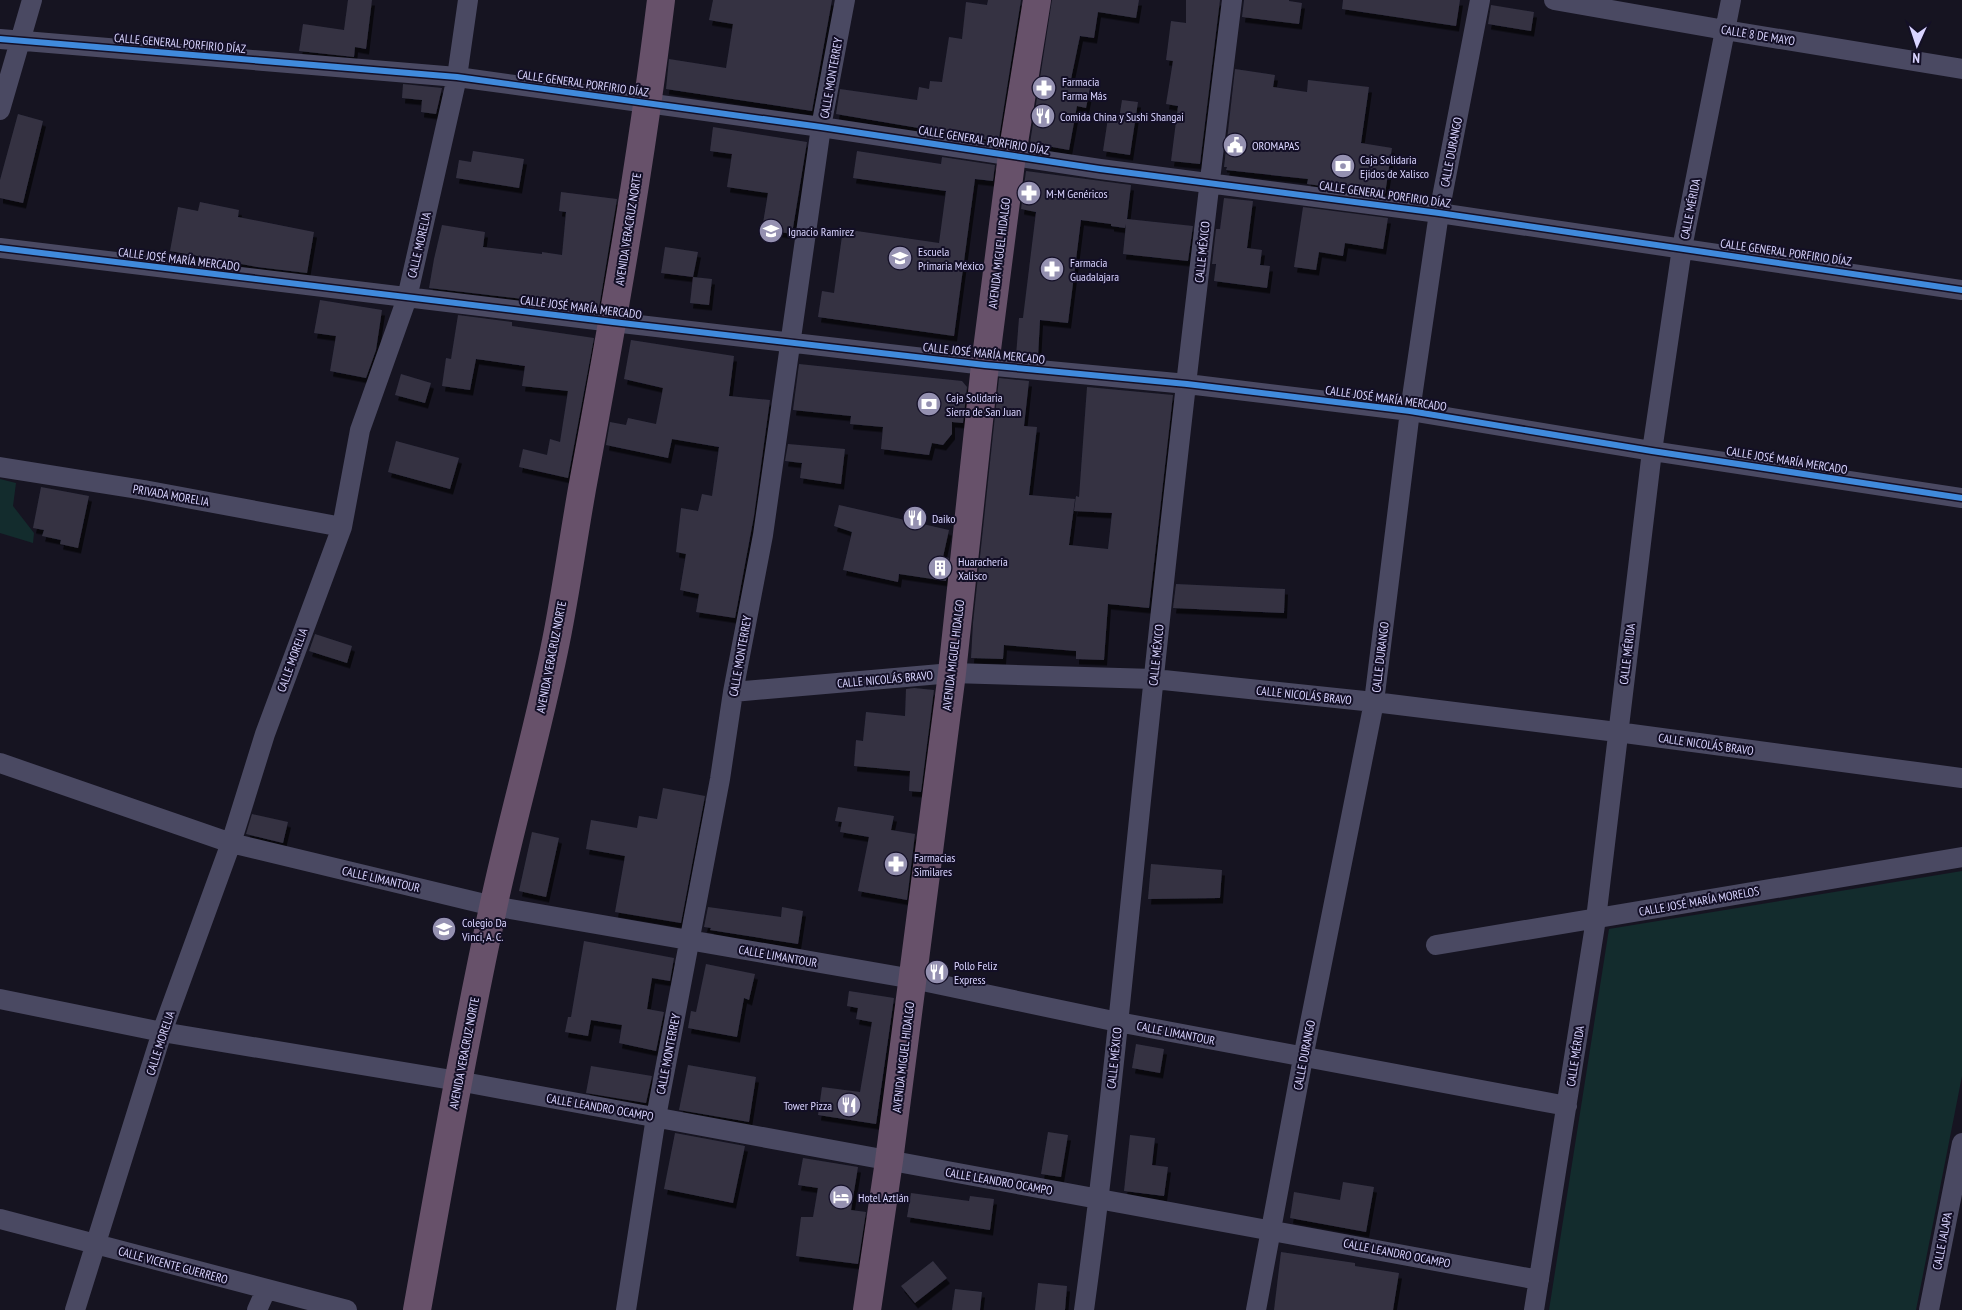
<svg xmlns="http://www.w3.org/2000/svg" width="1962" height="1310" font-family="'PT Sans Narrow',sans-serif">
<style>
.green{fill:#132c2d}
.building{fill:#343243;filter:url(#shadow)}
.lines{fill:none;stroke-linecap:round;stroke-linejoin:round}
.minor{stroke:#4a4962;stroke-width:20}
.highway{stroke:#67516a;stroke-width:28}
.cycleway-casing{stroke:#130f26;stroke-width:9}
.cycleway{stroke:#408adc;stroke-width:6}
.labels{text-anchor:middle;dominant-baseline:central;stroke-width:4;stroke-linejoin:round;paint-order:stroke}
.street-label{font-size:12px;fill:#d9d4ff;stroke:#130f26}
.poi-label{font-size:12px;fill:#d9d4ff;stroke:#130f26;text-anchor:start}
</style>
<defs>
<filter id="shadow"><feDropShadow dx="3" dy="5.5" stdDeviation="0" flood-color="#0009"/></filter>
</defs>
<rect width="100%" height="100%" fill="#161421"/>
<!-- green -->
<path class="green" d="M 0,479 L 16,483 L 13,506 L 34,533 L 33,543 L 0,533 Z
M 1962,871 L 1962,1076 L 1916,1310 L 1549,1310 L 1609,929 Z"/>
<!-- building -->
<path class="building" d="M 348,0 L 372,0 L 366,49 L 355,47 L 354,57 L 299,51 L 303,24 L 344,30 Z
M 713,0 L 832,0 L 812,111 L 666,89 L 669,59 L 726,68 L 733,24 L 709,20 Z
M 988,0 L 1021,0 L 999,138 L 995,141 L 836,114 L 840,89 L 917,100 L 919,87 L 929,89 L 930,81 L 942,82 L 949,37 L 962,39 L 966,2 L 987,5 Z
M 1052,0 L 1139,0 L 1136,18 L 1098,12 L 1094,38 L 1080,36 L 1070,84 L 1090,88 L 1086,108 L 1077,106 L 1069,150 L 1030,143 Z
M 1186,0 L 1220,0 L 1200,164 L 1171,161 L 1178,106 L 1166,104 L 1173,61 L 1166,60 L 1171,21 L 1186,23 Z
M 1244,0 L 1289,0 L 1289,1 L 1302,3 L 1299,24 L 1242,17 Z
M 1343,0 L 1460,0 L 1456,26 L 1342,9 Z
M 1491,5 L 1534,12 L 1531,31 L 1488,24 Z
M 1235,69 L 1275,75 L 1273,87 L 1307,92 L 1308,80 L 1369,87 L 1361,143 L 1392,148 L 1385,194 L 1307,184 L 1308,179 L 1226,170 L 1227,167 L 1224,167 Z
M 403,84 L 442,88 L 436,114 L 421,112 L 422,100 L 402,98 Z
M 1122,100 L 1138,102 L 1130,155 L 1103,151 L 1108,118 L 1119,119 Z
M 18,114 L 43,121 L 23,203 L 0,198 L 0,180 Z
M 713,127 L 807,142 L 792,234 L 762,229 L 768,193 L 727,187 L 732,154 L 710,151 Z
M 473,151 L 524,159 L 519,188 L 456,178 L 459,160 L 471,162 Z
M 857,151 L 941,164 L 942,157 L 995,165 L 993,181 L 975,179 L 954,336 L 818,317 L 822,291 L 834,293 L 843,229 L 939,243 L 946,191 L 853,178 Z
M 1026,171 L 1131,185 L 1127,219 L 1193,226 L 1188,261 L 1123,254 L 1126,224 L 1125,228 L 1111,226 L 1111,224 L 1081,220 L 1068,323 L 1040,320 L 1038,357 L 1031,357 L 1016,356 L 1019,318 L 1023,318 L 1036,212 L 1021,209 Z
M 561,192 L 617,199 L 599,308 L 429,288 L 434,259 L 442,225 L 485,232 L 483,247 L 542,254 L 542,252 L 562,255 L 566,212 L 559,211 Z
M 1224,198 L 1253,201 L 1247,248 L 1262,250 L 1260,265 L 1270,266 L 1267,288 L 1214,281 L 1216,264 L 1212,264 L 1216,229 L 1220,229 Z
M 200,202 L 239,210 L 238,217 L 314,232 L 307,273 L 257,267 L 170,251 L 178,207 L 198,211 Z
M 1303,207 L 1388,218 L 1383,249 L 1345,243 L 1343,256 L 1319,252 L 1316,270 L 1294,267 Z
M 665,247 L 698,252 L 693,277 L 661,273 Z
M 693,277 L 712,279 L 709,305 L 690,303 Z
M 320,300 L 382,310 L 376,350 L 366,378 L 330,371 L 336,336 L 314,333 Z
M 458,315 L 512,322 L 512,326 L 594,338 L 568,478 L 519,467 L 523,449 L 547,455 L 550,439 L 560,442 L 568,391 L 522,386 L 525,366 L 476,359 L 470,390 L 442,386 L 446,358 L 451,359 Z
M 631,340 L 734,356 L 729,396 L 770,400 L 754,516 L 735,618 L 696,612 L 699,594 L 680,590 L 686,554 L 676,552 L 681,508 L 698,511 L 702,494 L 712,496 L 719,447 L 672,439 L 668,458 L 606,445 L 610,422 L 626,425 L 628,418 L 656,424 L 663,388 L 624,379 Z
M 799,364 L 962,381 L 967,387 L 963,423 L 952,422 L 952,434 L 943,445 L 932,443 L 929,455 L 881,449 L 883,427 L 850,424 L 851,416 L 793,410 Z
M 401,374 L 431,383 L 425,403 L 395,395 Z
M 999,378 L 1029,381 L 1024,426 L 1037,427 L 1029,495 L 1075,499 L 1069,545 L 1108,549 L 1112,513 L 1074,511 L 1076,496 L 1079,497 L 1087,387 L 1173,395 L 1149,608 L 1108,604 L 1104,660 L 1076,659 L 1076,651 L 1004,645 L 1003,659 L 971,658 L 973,623 Z
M 396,441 L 459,458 L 450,489 L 388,472 Z
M 788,444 L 845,449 L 841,484 L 800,478 L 802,463 L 785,461 Z
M 41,487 L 89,496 L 78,548 L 60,544 L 61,540 L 42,536 L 44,530 L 33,528 Z
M 839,505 L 949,530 L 943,557 L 949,558 L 946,581 L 899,574 L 898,582 L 843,570 L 852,532 L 834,526 Z
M 1176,584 L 1285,589 L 1284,613 L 1173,608 Z
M 315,634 L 352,646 L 347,663 L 309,651 Z
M 914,688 L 934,690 L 921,792 L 909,791 L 910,771 L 854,766 L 856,740 L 863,741 L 866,712 L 905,716 L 906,689 Z
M 663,788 L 705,796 L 681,923 L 615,912 L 625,856 L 586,849 L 591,820 L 637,828 L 639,816 L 657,819 Z
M 838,807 L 894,816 L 891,830 L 915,834 L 907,900 L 858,891 L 869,837 L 840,832 L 842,822 L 835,821 Z
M 252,814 L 288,822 L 283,843 L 246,834 Z
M 532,832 L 559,838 L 546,897 L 519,891 Z
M 1151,864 L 1222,870 L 1220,898 L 1148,899 Z
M 708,907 L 781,917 L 782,907 L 803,911 L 798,944 L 710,930 L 711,928 L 704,927 Z
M 584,941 L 674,958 L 670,981 L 652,978 L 647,1009 L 664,1012 L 656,1051 L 619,1043 L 622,1025 L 591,1020 L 588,1036 L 565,1032 L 568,1017 L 571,1017 Z
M 706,964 L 755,974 L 749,1000 L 744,998 L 737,1037 L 688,1028 L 691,1011 L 696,1012 Z
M 849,991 L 894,998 L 876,1124 L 818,1115 L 822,1087 L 860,1092 L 872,1022 L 856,1019 L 858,1008 L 847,1006 Z
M 1136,1044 L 1164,1049 L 1160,1073 L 1132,1068 Z
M 688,1065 L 756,1077 L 749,1122 L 679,1110 Z
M 591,1066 L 652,1076 L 646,1103 L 586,1093 Z
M 1048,1132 L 1068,1135 L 1061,1177 L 1041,1174 Z
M 675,1133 L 745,1146 L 733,1203 L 664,1189 Z
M 1130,1135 L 1155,1138 L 1152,1165 L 1168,1167 L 1164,1196 L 1124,1191 Z
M 803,1158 L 858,1167 L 851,1210 L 866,1212 L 858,1264 L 796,1256 L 801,1217 L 813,1217 L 818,1188 L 798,1185 Z
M 1343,1182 L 1374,1187 L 1366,1232 L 1290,1218 L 1294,1192 L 1340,1200 Z
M 911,1193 L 969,1201 L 970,1196 L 994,1199 L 990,1230 L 907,1217 Z
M 1281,1252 L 1355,1263 L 1355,1266 L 1399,1273 L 1393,1310 L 1274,1310 Z
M 933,1261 L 947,1278 L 915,1303 L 901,1286 Z
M 1038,1283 L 1067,1286 L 1065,1310 L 1035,1310 Z
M 955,1289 L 982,1292 L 980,1310 L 952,1310 Z"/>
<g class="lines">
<!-- minor -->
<path class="minor" d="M 1554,0 L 1725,30 L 1962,69
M 0,39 L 457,77 L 821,127 L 1100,169 L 1439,213 L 1962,290
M 0,110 L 32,0
M 0,248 L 613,322 L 985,365 L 1187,384 L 1410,411 L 1652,451 L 1962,498
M 0,467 L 144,490 L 342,527
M 733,692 L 952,673 L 1154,679 L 1374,702 L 1617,732 L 1962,778
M 0,763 L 231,843 L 493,906 L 913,979 L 1118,1022 L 1567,1106
M 1436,945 L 1962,857
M 0,999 L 162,1032 L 458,1081 L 1539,1280
M 0,1219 L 347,1310
M 75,1310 L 162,1032 L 231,843 L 265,734 L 342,527 L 360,430 L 407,298 L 457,77 L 468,0
M 257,1310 L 266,1290
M 626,1310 L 656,1117 L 720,779 L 733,692 L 763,535 L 821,127 L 845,0
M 1084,1310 C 1111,1115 1128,919 1149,724 C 1174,482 1202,241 1232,0
M 1256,1310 L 1303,1058 L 1374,702 L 1410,411 L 1439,213 L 1480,0
M 1534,1310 L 1596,919 L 1652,451 L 1682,248 L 1731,0
M 1929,1310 L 1962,1143"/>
<!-- highway -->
<path class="highway" d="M 417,1310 C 441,1176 464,1042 493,908 C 512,819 538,731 556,641 C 566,591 573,540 582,489 C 612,327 641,164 661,0
M 867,1310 L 889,1161 L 952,673 L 985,365 L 1012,155 L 1037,0"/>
<!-- cycleway casing -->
<g class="cycleway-casing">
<path id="cycleway" d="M 0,39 L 457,77 L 821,127 L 1100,169 L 1439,213 L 1962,290
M 0,248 L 613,322 L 985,365 L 1187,384 L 1410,411 L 1652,451 L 1962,498"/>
</g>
<!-- cycleway -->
<use href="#cycleway" class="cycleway"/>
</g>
<!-- icons -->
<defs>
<g id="pharmacy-disc" transform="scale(1.25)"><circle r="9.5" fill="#9591b1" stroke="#130f26"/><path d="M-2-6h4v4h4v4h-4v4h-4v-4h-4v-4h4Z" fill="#fff"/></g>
<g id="restaurant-disc" transform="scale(1.25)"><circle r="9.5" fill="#9591b1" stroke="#130f26"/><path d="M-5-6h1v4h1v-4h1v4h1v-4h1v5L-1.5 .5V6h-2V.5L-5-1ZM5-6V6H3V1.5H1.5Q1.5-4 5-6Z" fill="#fff"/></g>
<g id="civic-disc" transform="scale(1.25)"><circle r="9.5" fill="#9591b1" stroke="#130f26"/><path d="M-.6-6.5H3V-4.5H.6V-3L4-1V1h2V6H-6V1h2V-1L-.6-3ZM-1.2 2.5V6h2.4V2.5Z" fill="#fff"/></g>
<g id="bank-disc" transform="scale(1.25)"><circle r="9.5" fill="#9591b1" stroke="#130f26"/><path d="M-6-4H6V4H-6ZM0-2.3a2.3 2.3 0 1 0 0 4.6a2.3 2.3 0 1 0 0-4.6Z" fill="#fff"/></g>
<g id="school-disc" transform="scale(1.25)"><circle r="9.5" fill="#9591b1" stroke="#130f26"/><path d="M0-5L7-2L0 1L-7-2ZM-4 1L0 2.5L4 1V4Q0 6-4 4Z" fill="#fff"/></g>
<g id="building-disc" transform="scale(1.25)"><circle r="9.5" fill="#9591b1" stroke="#130f26"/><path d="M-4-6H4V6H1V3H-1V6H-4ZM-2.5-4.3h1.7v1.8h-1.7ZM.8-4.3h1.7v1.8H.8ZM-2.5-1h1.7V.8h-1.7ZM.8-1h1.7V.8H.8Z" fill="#fff"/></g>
<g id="hotel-disc" transform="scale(1.25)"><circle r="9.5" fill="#9591b1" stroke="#130f26"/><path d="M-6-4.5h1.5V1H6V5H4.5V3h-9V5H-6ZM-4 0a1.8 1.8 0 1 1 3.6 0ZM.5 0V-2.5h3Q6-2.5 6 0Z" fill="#fff"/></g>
</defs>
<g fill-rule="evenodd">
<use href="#pharmacy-disc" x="1044" y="88"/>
<use href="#restaurant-disc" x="1043" y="116"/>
<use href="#civic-disc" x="1235" y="145"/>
<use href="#bank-disc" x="1343" y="166"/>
<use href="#pharmacy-disc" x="1029" y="193"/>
<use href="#school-disc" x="771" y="231"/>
<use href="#school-disc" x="900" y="258"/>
<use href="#pharmacy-disc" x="1052" y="269"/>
<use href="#bank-disc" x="929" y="404"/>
<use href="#restaurant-disc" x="915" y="518"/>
<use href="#building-disc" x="940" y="568"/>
<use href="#pharmacy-disc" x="896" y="864"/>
<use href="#school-disc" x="444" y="929"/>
<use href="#restaurant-disc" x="937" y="972"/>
<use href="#restaurant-disc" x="849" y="1105"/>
<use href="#hotel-disc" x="841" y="1197"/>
</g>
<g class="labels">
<!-- street labels -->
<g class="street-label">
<text transform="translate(1758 35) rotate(9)">CALLE 8 DE MAYO</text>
<text transform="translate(180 43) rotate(5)">CALLE GENERAL PORFIRIO DÍAZ</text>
<text transform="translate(831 78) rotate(-80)">CALLE MONTERREY</text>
<text transform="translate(583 83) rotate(8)">CALLE GENERAL PORFIRIO DÍAZ</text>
<text transform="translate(984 140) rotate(9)">CALLE GENERAL PORFIRIO DÍAZ</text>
<text transform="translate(1451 152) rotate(-79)">CALLE DURANGO</text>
<text transform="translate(1385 194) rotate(8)">CALLE GENERAL PORFIRIO DÍAZ</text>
<text transform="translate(1690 209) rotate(-79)">CALLE MÉRIDA</text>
<text transform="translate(628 229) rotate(-81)">AVENIDA VERACRUZ NORTE</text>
<text transform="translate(419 245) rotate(-77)">CALLE MORELIA</text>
<text transform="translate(1202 252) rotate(-84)">CALLE MÉXICO</text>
<text transform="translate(1786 252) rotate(8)">CALLE GENERAL PORFIRIO DÍAZ</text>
<text transform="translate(999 253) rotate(-83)">AVENIDA MIGUEL HIDALGO</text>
<text transform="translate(179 259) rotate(7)">CALLE JOSÉ MARÍA MERCADO</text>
<text transform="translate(581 307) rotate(7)">CALLE JOSÉ MARÍA MERCADO</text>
<text transform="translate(984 353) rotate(6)">CALLE JOSÉ MARÍA MERCADO</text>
<text transform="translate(1386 398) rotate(8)">CALLE JOSÉ MARÍA MERCADO</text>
<text transform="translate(1787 460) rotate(9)">CALLE JOSÉ MARÍA MERCADO</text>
<text transform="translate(171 495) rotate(10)">PRIVADA MORELIA</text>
<text transform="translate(1627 654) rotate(-83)">CALLE MÉRIDA</text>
<text transform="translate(953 655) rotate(-83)">AVENIDA MIGUEL HIDALGO</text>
<text transform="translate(1156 655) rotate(-84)">CALLE MÉXICO</text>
<text transform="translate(740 656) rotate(-80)">CALLE MONTERREY</text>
<text transform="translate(551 657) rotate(-79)">AVENIDA VERACRUZ NORTE</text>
<text transform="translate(1380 657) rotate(-83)">CALLE DURANGO</text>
<text transform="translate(292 660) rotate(-70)">CALLE MORELIA</text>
<text transform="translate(885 679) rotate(-5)">CALLE NICOLÁS BRAVO</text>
<text transform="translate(1304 695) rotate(6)">CALLE NICOLÁS BRAVO</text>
<text transform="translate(1706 744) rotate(8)">CALLE NICOLÁS BRAVO</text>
<text transform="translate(381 879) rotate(13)">CALLE LIMANTOUR</text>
<text transform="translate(1699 901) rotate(-10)">CALLE JOSÉ MARÍA MORELOS</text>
<text transform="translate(778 956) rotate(10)">CALLE LIMANTOUR</text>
<text transform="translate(1176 1033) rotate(11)">CALLE LIMANTOUR</text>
<text transform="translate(160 1043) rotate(-72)">CALLE MORELIA</text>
<text transform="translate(464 1053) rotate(-79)">AVENIDA VERACRUZ NORTE</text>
<text transform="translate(668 1054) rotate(-79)">CALLE MONTERREY</text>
<text transform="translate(1304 1055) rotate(-79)">CALLE DURANGO</text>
<text transform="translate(1575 1056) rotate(-81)">CALLE MÉRIDA</text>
<text transform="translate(903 1057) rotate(-83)">AVENIDA MIGUEL HIDALGO</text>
<text transform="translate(1114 1058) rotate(-84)">CALLE MÉXICO</text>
<text transform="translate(600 1107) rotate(10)">CALLE LEANDRO OCAMPO</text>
<text transform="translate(999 1181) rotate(10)">CALLE LEANDRO OCAMPO</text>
<text transform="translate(1942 1241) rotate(-79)">CALLE JALAPA</text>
<text transform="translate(1397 1253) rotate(11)">CALLE LEANDRO OCAMPO</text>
<text transform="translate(173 1265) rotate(15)">CALLE VICENTE GUERRERO</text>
</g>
<!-- poi labels -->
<g class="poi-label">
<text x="1062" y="81">Farmacia<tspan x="1062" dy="14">Farma Más</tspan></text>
<text x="1060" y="116">Comida China y Sushi Shangai</text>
<text x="1252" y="145">OROMAPAS</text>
<text x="1360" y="159">Caja Solidaria<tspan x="1360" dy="14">Ejidos de Xalisco</tspan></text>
<text x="1046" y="193">M-M Genéricos</text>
<text x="788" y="231">Ignacio Ramirez</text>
<text x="918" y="251">Escuela<tspan x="918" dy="14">Primaria México</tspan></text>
<text x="1070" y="262">Farmacia<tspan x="1070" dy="14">Guadalajara</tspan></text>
<text x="946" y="397">Caja Solidaria<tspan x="946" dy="14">Sierra de San Juan</tspan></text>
<text x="932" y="518">Daiko</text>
<text x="958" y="561">Huarachería<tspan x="958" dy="14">Xalisco</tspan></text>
<text x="914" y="857">Farmacias<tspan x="914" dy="14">Similares</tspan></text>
<text x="462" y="922">Colegio Da<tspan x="462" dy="14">Vinci, A. C.</tspan></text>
<text x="954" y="965">Pollo Feliz<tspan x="954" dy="14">Express</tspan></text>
<text x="832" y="1105" text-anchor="end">Tower Pizza</text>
<text x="858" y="1197">Hotel Aztlán</text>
</g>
</g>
<!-- north arrow -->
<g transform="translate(1917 45) rotate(183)" stroke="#130f26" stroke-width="4" paint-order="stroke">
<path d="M0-4L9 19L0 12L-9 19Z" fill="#d9d4ff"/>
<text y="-8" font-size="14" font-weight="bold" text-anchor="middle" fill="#d9d4ff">N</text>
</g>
</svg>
